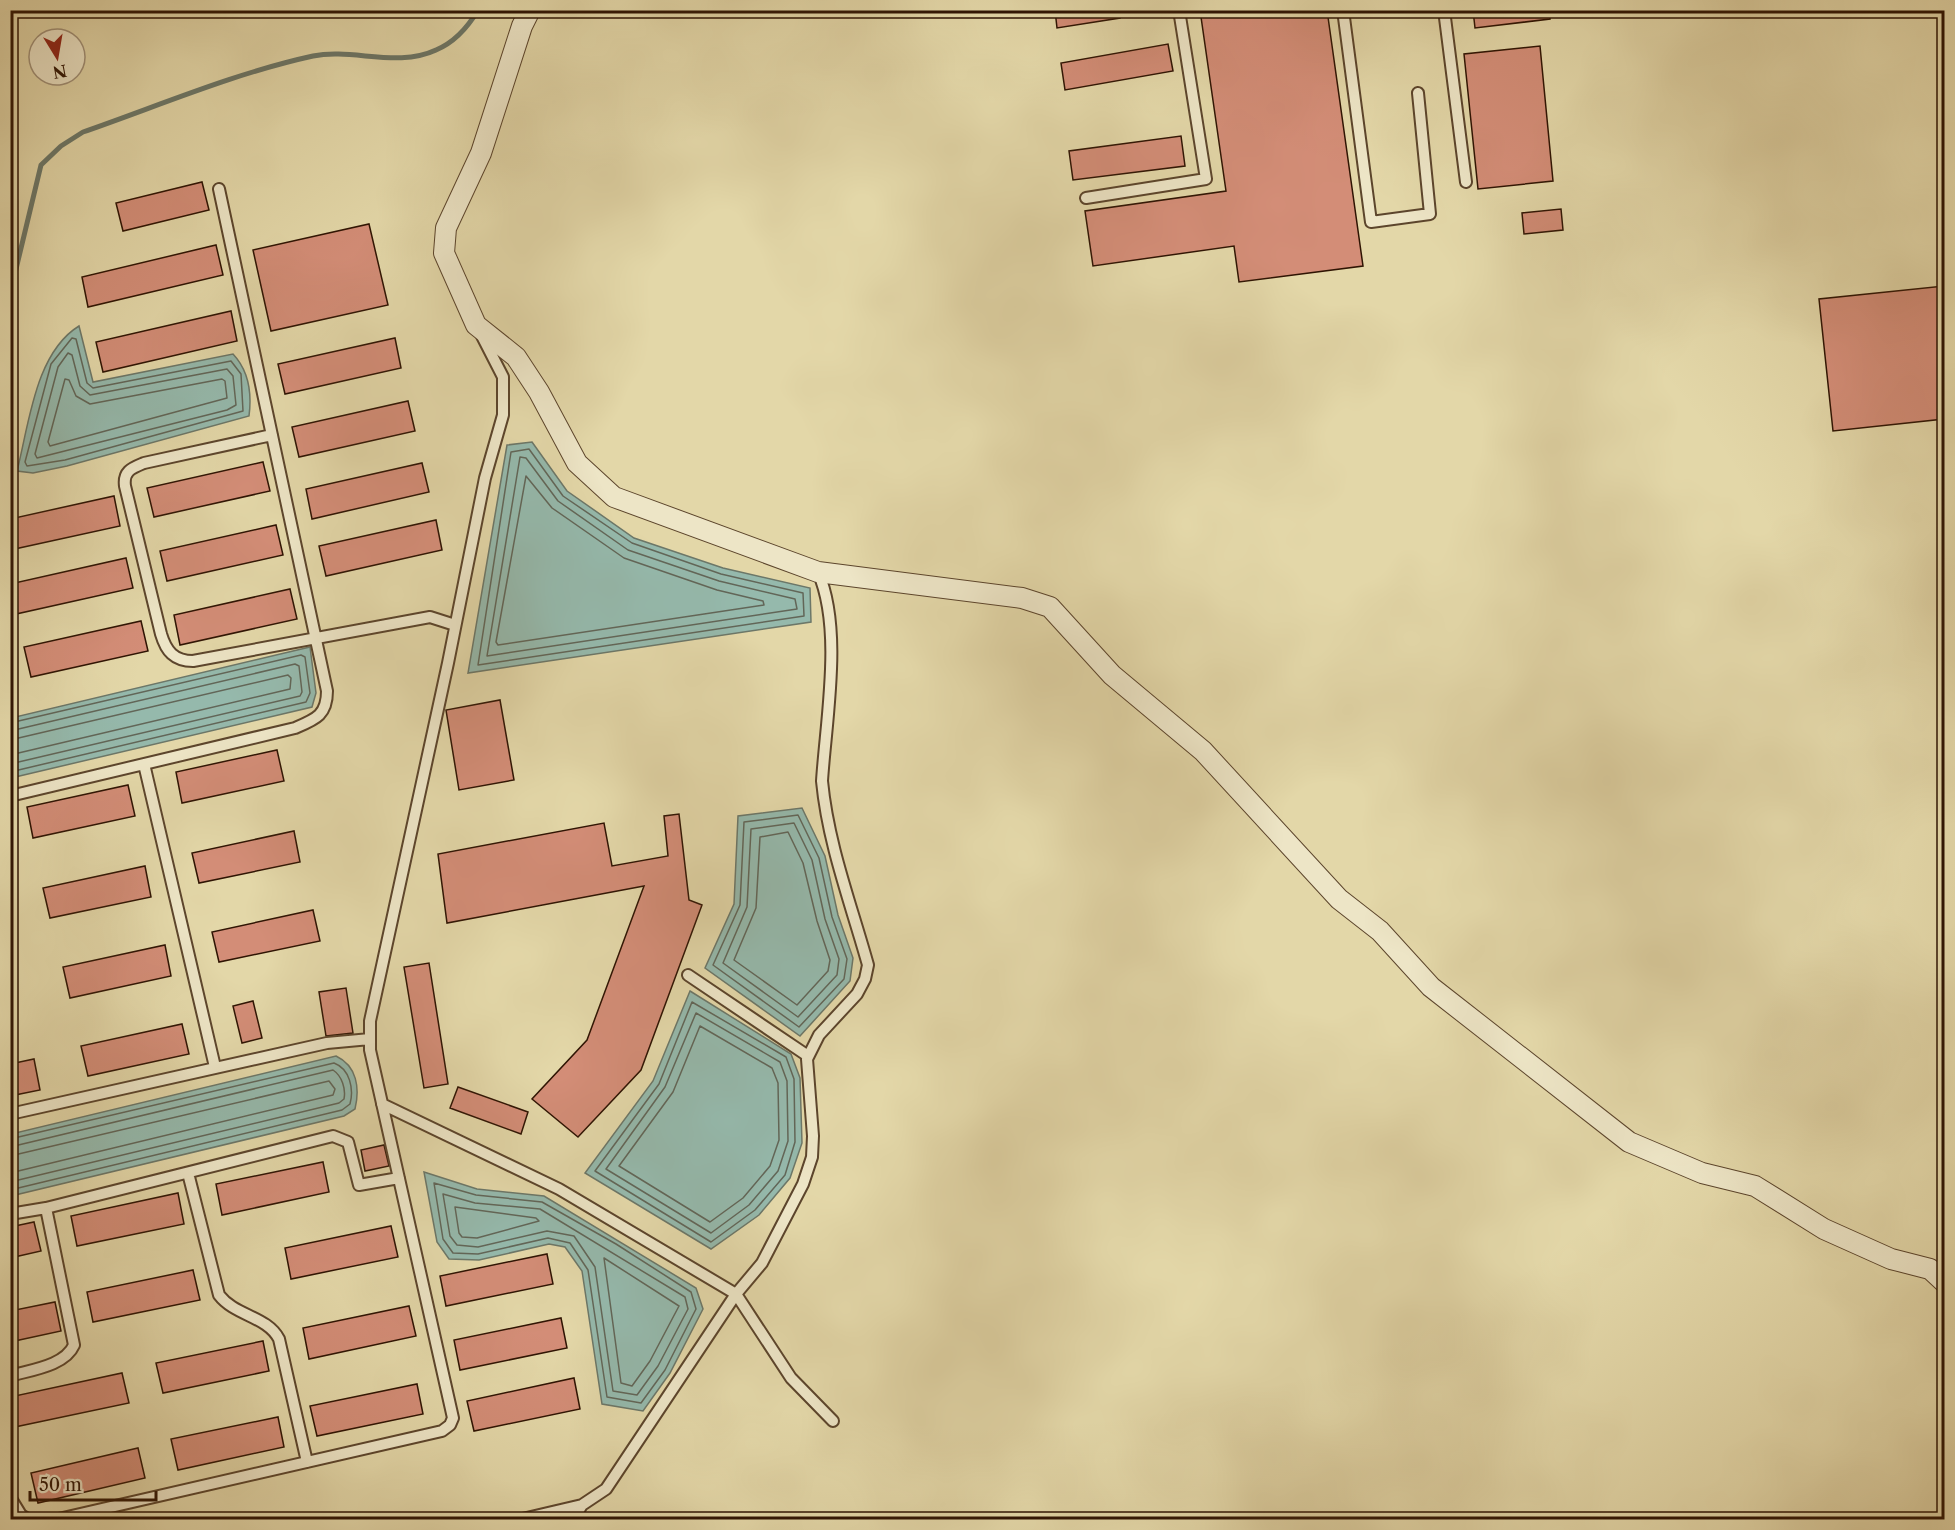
<svg xmlns="http://www.w3.org/2000/svg" width="1955" height="1530" font-family="'Libre Caslon Text',serif">
<style>
.water{fill:#95b9ac;stroke:#6c7768;stroke-width:1.5}
.lines{fill:none;stroke-linecap:round;stroke-linejoin:round}
.shore{stroke:#626658;stroke-width:1.5}
.stream{stroke:#6c7768;stroke-width:5}
.building{fill:#d38d77;stroke:#2f1403;stroke-width:1.5}
.service-casing{stroke:#5c452c;stroke-width:14}
.minor-casing{stroke:#5c452c;stroke-width:22}
.service{stroke:#ede5c6;stroke-width:10}
.minor{stroke:#ede5c6;stroke-width:20}
</style>
<rect width="100%" height="100%" fill="#e3d7a8"/>
<filter id="stains"><feTurbulence type="fractalNoise" baseFrequency=".00333" numOctaves="4"/><feColorMatrix values="0 0 0 0 .2 0 0 0 0 .09 0 0 0 0 .02 0 0 0 .5 -.17"/></filter>
<radialGradient id="worn" r=".72"><stop offset=".6" stop-color="#630" stop-opacity="0"/><stop offset="1" stop-color="#630" stop-opacity=".3"/></radialGradient>
<!-- water -->
<path class="water" d="M 79,326 L 93,382 L 233,354 C 249,371 252,393 249,416 L 67,466 L 33,473 L 17,471 C 29,425 35,353 79,326 Z
M 532,442 L 567,491 L 634,538 L 723,568 L 810,588 L 811,622 L 468,673 L 507,445 Z
M 310,647 L 316,693 L 312,707 L 11,778 L 11,718 Z
M 802,808 L 825,856 L 838,915 L 853,958 L 850,981 L 800,1036 L 705,968 L 734,904 L 738,816 Z
M 690,991 L 791,1054 L 800,1078 L 802,1143 L 790,1178 L 759,1215 L 711,1249 L 585,1173 L 653,1081 Z
M 336,1056 C 357,1066 360,1088 355,1109 L 344,1116 L 11,1196 L 11,1134 Z
M 424,1172 L 477,1189 L 544,1196 L 696,1288 L 703,1309 L 670,1373 L 643,1411 L 602,1404 L 582,1271 L 565,1247 L 549,1244 L 479,1260 L 449,1259 L 437,1242 Z"/>
<g class="lines">
<!-- shore -->
<path class="shore" d="M 72,338 L 76,339 L 87,383 L 93,388 L 231,361 L 241,374 L 243,411 L 65,460 L 27,466 L 25,462 L 51,364 Z
M 68,353 L 72,355 L 80,386 L 90,395 L 227,369 L 233,376 L 236,405 L 227,410 L 37,458 L 35,454 L 58,367 Z
M 65,379 L 69,380 L 76,396 L 90,404 L 222,379 L 225,381 L 227,398 L 50,446 L 48,442 Z
M 529,449 L 563,496 L 632,543 L 721,574 L 803,593 L 804,616 L 478,665 L 511,452 Z
M 520,457 L 526,458 L 558,501 L 628,550 L 719,581 L 795,599 L 797,609 L 487,656 Z
M 526,476 L 552,508 L 624,558 L 717,590 L 763,601 L 764,605 L 498,645 L 496,642 Z
M 10,723 L 301,655 L 305,657 L 310,693 L 306,702 L 10,772
M 10,731 L 295,664 L 299,666 L 302,692 L 300,696 L 10,764
M 10,740 L 288,675 L 291,678 L 290,689 L 10,755
M 798,815 L 819,858 L 832,917 L 847,959 L 844,979 L 799,1027 L 713,965 L 740,905 L 744,822 Z
M 794,823 L 812,860 L 825,919 L 839,959 L 837,975 L 798,1017 L 723,963 L 747,907 L 751,829 Z
M 788,832 L 803,863 L 817,921 L 830,960 L 828,971 L 797,1005 L 734,960 L 756,908 L 760,837 Z
M 692,1002 L 786,1057 L 794,1079 L 795,1142 L 785,1175 L 755,1210 L 711,1242 L 595,1171 L 659,1084 Z
M 696,1013 L 780,1062 L 787,1081 L 788,1141 L 778,1171 L 749,1205 L 711,1233 L 606,1169 L 665,1087 Z
M 700,1026 L 772,1068 L 778,1083 L 779,1140 L 770,1166 L 743,1198 L 710,1222 L 619,1166 L 673,1092 Z
M 10,1139 L 334,1063 C 350,1069 354,1089 350,1104 L 342,1110 L 10,1190
M 10,1147 L 333,1070 C 342,1076 346,1089 344,1099 L 339,1103 L 10,1182
M 10,1156 L 329,1081 L 335,1089 L 333,1095 L 10,1173
M 434,1183 L 476,1195 L 542,1202 L 616,1244 L 691,1292 L 696,1309 L 665,1370 L 641,1403 L 607,1397 L 588,1270 L 570,1243 L 548,1238 L 478,1254 L 453,1253 L 443,1239 Z
M 443,1194 L 475,1203 L 540,1209 L 685,1297 L 688,1309 L 658,1366 L 637,1395 L 613,1391 L 595,1267 L 574,1236 L 547,1231 L 478,1247 L 457,1245 L 450,1236 Z
M 455,1207 L 536,1218 L 539,1221 L 477,1238 L 462,1237 L 459,1233 Z
M 604,1258 L 679,1306 L 650,1361 L 632,1386 L 621,1383 Z"/>
<!-- stream -->
<path class="stream" d="M 10,294 L 41,165 L 61,146 L 83,132 C 158,106 235,73 313,56 C 352,48 398,68 436,50 C 455,42 468,27 478,10"/>
</g>
<!-- building -->
<path class="building" d="M 1055,10 L 1120,10 L 1120,18 L 1057,28 Z
M 1200,10 L 1327,10 L 1363,266 L 1239,282 L 1234,246 L 1093,266 L 1085,211 L 1226,191 Z
M 1473,10 L 1549,10 L 1550,19 L 1475,28 Z
M 1168,44 L 1173,71 L 1065,90 L 1061,63 Z
M 1540,46 L 1553,181 L 1478,189 L 1464,54 Z
M 1181,136 L 1185,166 L 1073,180 L 1069,151 Z
M 202,182 L 209,210 L 123,231 L 116,203 Z
M 1561,209 L 1563,230 L 1524,234 L 1522,213 Z
M 369,224 L 388,305 L 271,331 L 253,250 Z
M 216,245 L 223,275 L 88,307 L 82,277 Z
M 1944,286 L 1944,419 L 1833,431 L 1819,299 Z
M 231,311 L 237,341 L 103,372 L 96,342 Z
M 395,338 L 401,368 L 285,394 L 278,364 Z
M 408,401 L 415,431 L 299,457 L 292,427 Z
M 263,462 L 270,491 L 154,517 L 147,488 Z
M 422,463 L 429,492 L 312,519 L 306,489 Z
M 114,496 L 120,526 L 10,550 L 10,519 Z
M 436,520 L 442,550 L 326,576 L 319,546 Z
M 276,525 L 283,555 L 167,581 L 160,551 Z
M 126,558 L 133,588 L 16,614 L 10,584 Z
M 290,589 L 297,619 L 180,645 L 174,615 Z
M 141,621 L 148,651 L 31,677 L 24,647 Z
M 500,700 L 514,780 L 459,790 L 446,710 Z
M 277,750 L 284,781 L 182,803 L 176,772 Z
M 128,785 L 135,816 L 33,838 L 27,807 Z
M 679,814 L 689,900 L 702,905 L 641,1070 L 578,1137 L 532,1099 L 587,1040 L 644,886 L 447,923 L 438,854 L 604,823 L 612,866 L 668,856 L 664,816 Z
M 294,831 L 300,862 L 199,883 L 192,853 Z
M 145,866 L 151,897 L 50,918 L 43,888 Z
M 313,910 L 320,941 L 219,962 L 212,932 Z
M 165,945 L 171,976 L 70,998 L 63,967 Z
M 429,963 L 448,1084 L 424,1088 L 404,967 Z
M 346,988 L 353,1033 L 326,1036 L 319,992 Z
M 253,1001 L 262,1038 L 242,1043 L 233,1006 Z
M 182,1024 L 189,1054 L 88,1076 L 81,1046 Z
M 34,1059 L 40,1090 L 10,1096 L 10,1064 Z
M 458,1087 L 528,1112 L 521,1134 L 450,1108 Z
M 384,1145 L 389,1166 L 365,1171 L 361,1150 Z
M 323,1162 L 329,1192 L 222,1215 L 216,1184 Z
M 178,1193 L 184,1224 L 77,1246 L 71,1216 Z
M 34,1222 L 41,1251 L 10,1258 L 10,1227 Z
M 391,1226 L 398,1257 L 291,1279 L 285,1248 Z
M 547,1254 L 553,1284 L 446,1306 L 440,1276 Z
M 193,1270 L 200,1300 L 93,1322 L 87,1292 Z
M 55,1302 L 61,1331 L 10,1342 L 10,1311 Z
M 409,1306 L 416,1336 L 309,1359 L 303,1328 Z
M 561,1318 L 567,1348 L 460,1370 L 454,1340 Z
M 263,1341 L 269,1371 L 163,1393 L 156,1363 Z
M 122,1373 L 129,1403 L 10,1428 L 10,1397 Z
M 574,1378 L 580,1409 L 474,1431 L 467,1401 Z
M 417,1384 L 423,1414 L 317,1436 L 310,1406 Z
M 278,1417 L 284,1447 L 178,1470 L 171,1439 Z
M 138,1448 L 145,1478 L 38,1503 L 31,1473 Z"/>
<g class="lines">
<!-- service casing -->
<g class="service-casing">
<path id="service" d="M 1343,10 L 1371,222 L 1430,214 L 1418,93
M 1444,10 L 1466,182
M 1086,198 L 1206,179 L 1179,10
M 272,435 L 144,463 C 132,468 123,471 125,486 L 161,634 C 166,651 174,661 193,661 L 430,617 L 455,625
M 144,764 L 215,1067
M 10,796 L 295,728 C 316,719 327,715 327,691 L 219,189
M 688,975 L 808,1056
M 382,1104 L 559,1189 L 736,1294 L 791,1378 L 833,1421
M 10,1114 L 327,1043 L 370,1039
M 188,1173 L 219,1295 C 235,1316 267,1316 279,1339 L 307,1462
M 10,1214 L 46,1208
M 10,1376 C 30,1370 65,1366 74,1345 L 46,1208 L 333,1136 L 348,1142 L 359,1185 L 399,1178
M 10,1497 L 21,1515 L 29,1520
M 54,1520 L 442,1431 L 450,1425 L 453,1418 L 370,1050 L 370,1021 L 448,663 L 485,478 L 503,415 L 503,377 L 482,336
M 518,1520 L 582,1505 L 606,1489 L 736,1294 L 762,1263 L 803,1184 L 812,1157 L 813,1136 L 807,1059 L 819,1035 L 857,994 L 865,979 L 868,965 C 851,904 828,844 822,781 C 826,719 843,629 818,572
M 573,1520 L 582,1505"/>
</g>
<!-- minor casing -->
<g class="minor-casing">
<path id="minor" d="M 530,10 L 522,26 L 481,153 L 446,228 L 444,253 L 476,325 L 516,357 L 539,392 L 577,463 L 614,497 L 818,572 L 1022,598 L 1050,607 L 1112,675 L 1203,751 L 1339,899 L 1380,931 L 1431,987 L 1629,1142 L 1702,1173 L 1755,1186 L 1824,1229 L 1891,1259 L 1930,1269 L 1944,1282"/>
</g>
<!-- service -->
<use href="#service" class="service"/>
<!-- minor -->
<use href="#minor" class="minor"/>
</g>
<!-- margin -->
<rect width="1955" height="1530" fill="none" stroke="#e3d7a8" stroke-width="36"/>
<rect x="12" y="12" width="1931" height="1506" fill="none" stroke="#2f1403" stroke-width="3"/>
<rect x="18" y="18" width="1919" height="1494" fill="none" stroke="#2f1403" stroke-width="1.5"/>
<!-- north arrow -->
<g transform="translate(57 57) rotate(169)"><circle r="28" fill="#ede5c6" stroke="#a19178" stroke-width="1.5"/>
<path d="M0-4.5L10 22L0 15L-10 22Z" fill="#8f2418"/>
<text y="-9" font-size="16" font-weight="bold" text-anchor="middle" fill="#2f1403">N</text>
</g>
<!-- scale -->
<path d="M30 1491v9h126v-9" fill="none" stroke="#2f1403" stroke-width="3"/>
<text x="39" y="1491" font-size="18" fill="#2f1403" stroke="#ede5c6" stroke-width="4.5" paint-order="stroke">50 m</text>
<rect width="100%" height="100%" filter="url(#stains)"/>
<rect width="100%" height="100%" fill="url(#worn)"/>
</svg>
